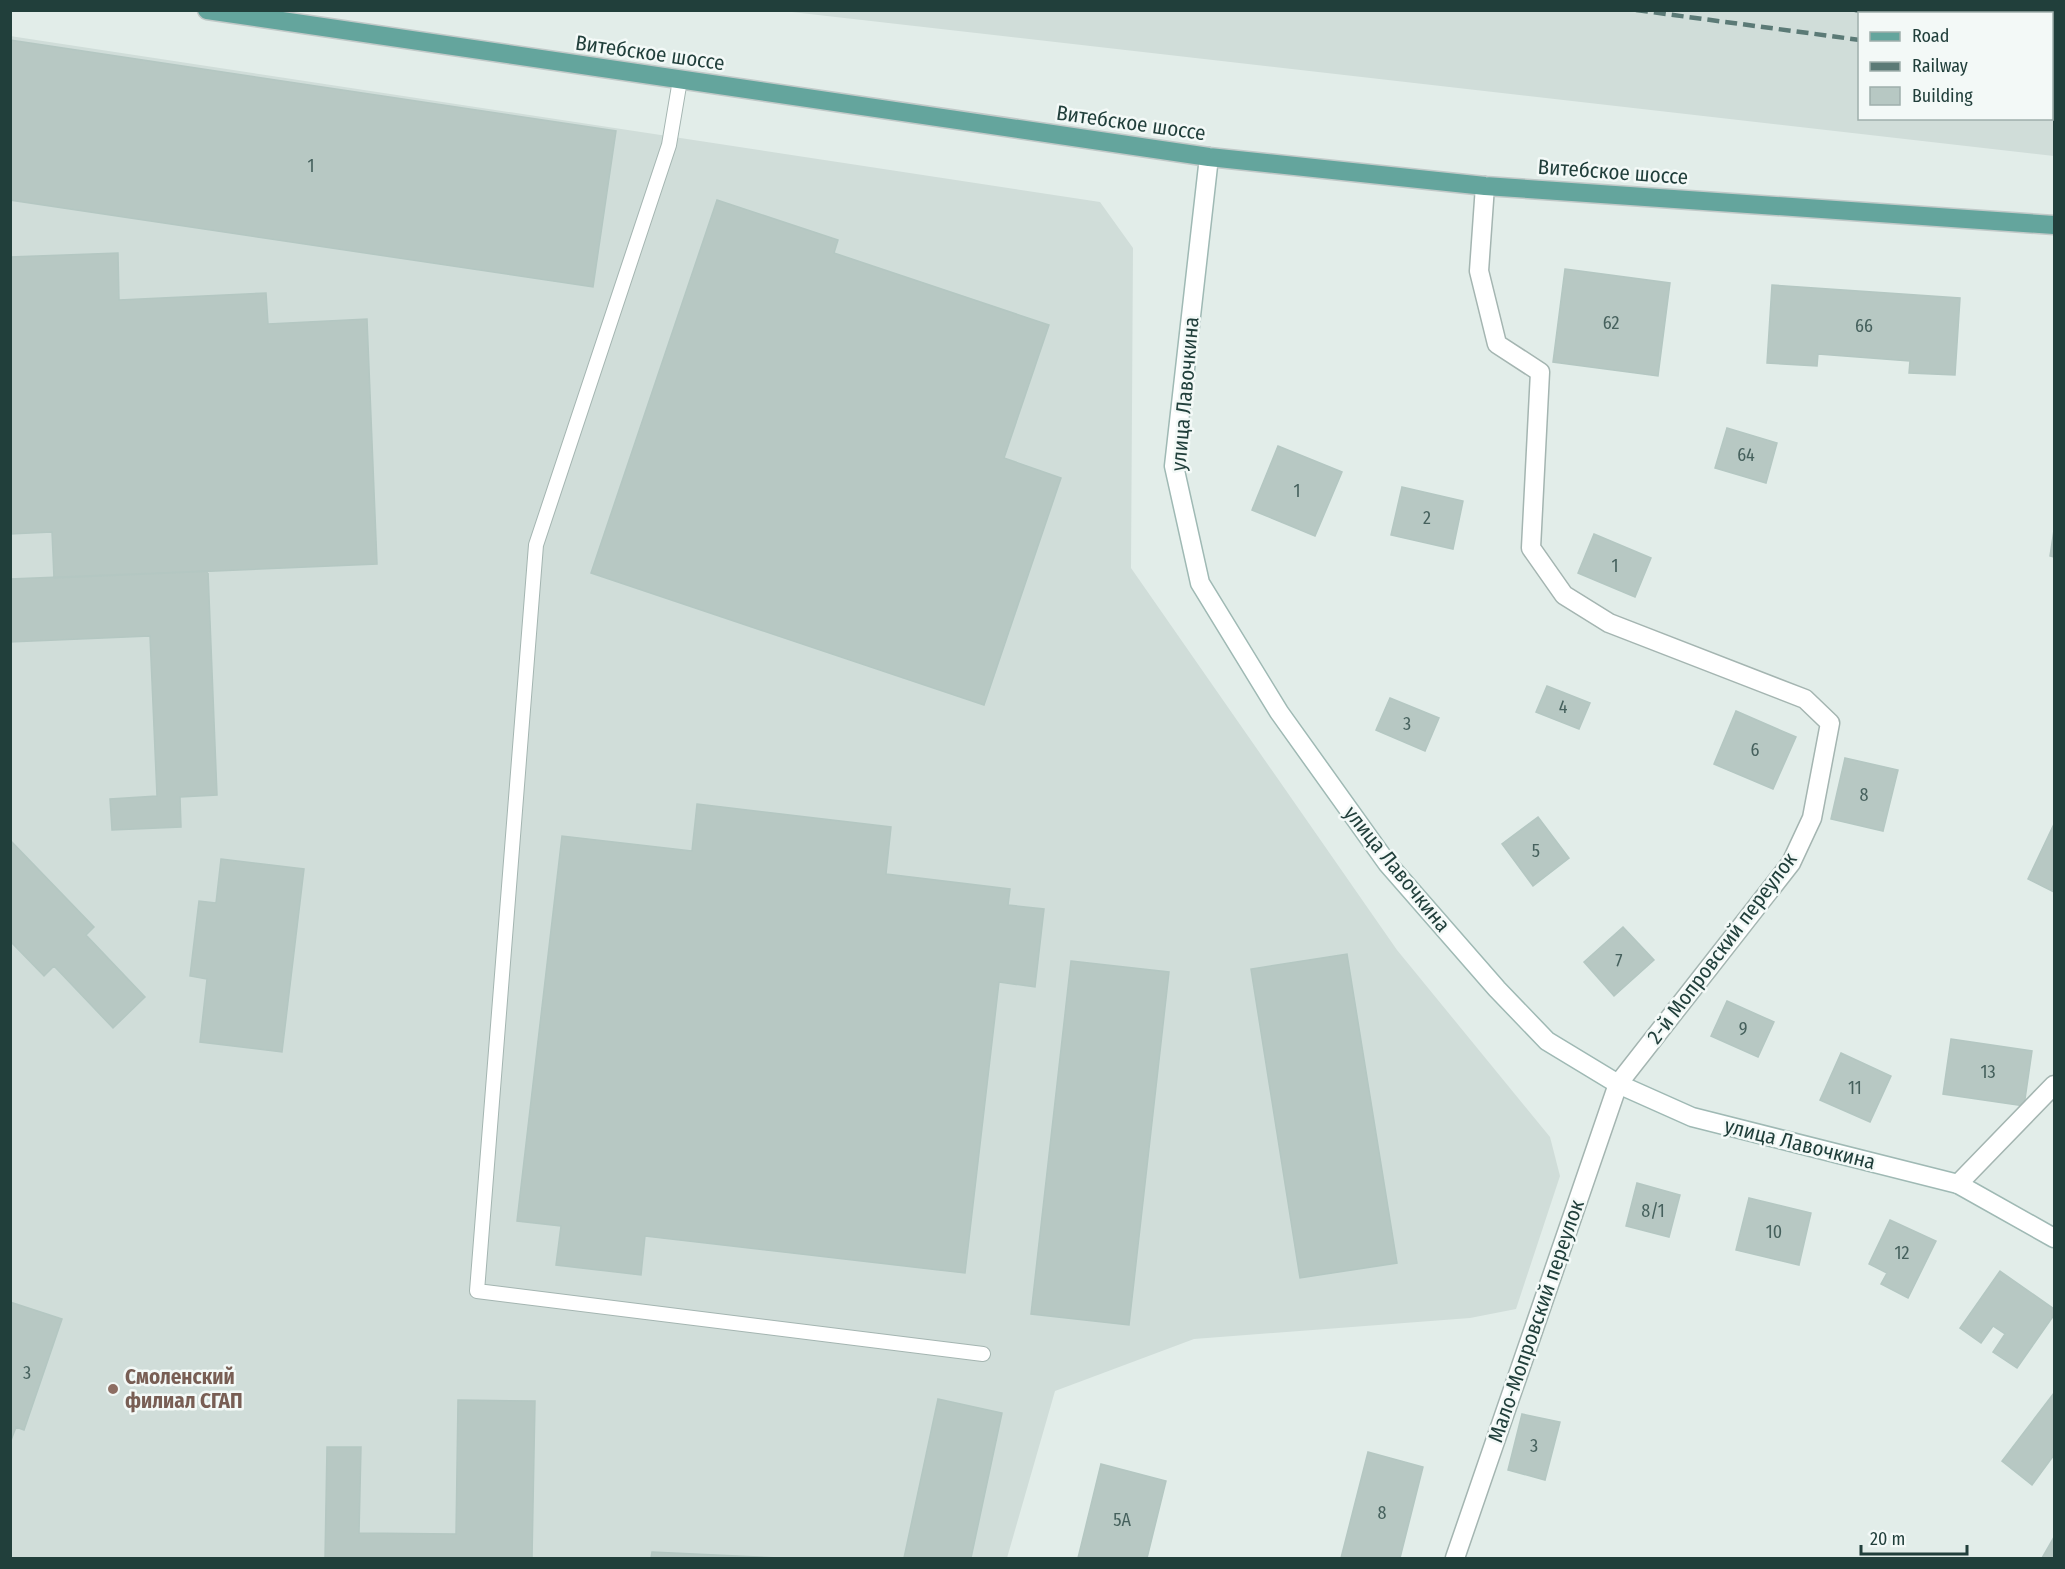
<svg xmlns="http://www.w3.org/2000/svg" width="2065" height="1569" font-family="'Fira Sans Condensed',sans-serif">
<style>
.built{fill:#d0ddd9;fill-rule:evenodd}
.building{fill:#b7c8c3;stroke:#b4c7c2;stroke-width:1.5}
.lines{fill:none;stroke-linecap:round;stroke-linejoin:round}
.service-casing{stroke:#a4b5b1;stroke-width:16}
.minor-casing{stroke:#a4b5b1;stroke-width:21}
.secondary-casing{stroke:#9fb9b4;stroke-width:21}
.primary-casing{stroke:#c1c9c8;stroke-width:21}
.service{stroke:#fff;stroke-width:14}
.minor{stroke:#fff;stroke-width:18}
.secondary{stroke:#fff;stroke-width:18}
.primary{stroke:#64a59d;stroke-width:18}
.rail{stroke:#5b7a76;stroke-width:4.5;stroke-dasharray:12 6;stroke-linecap:butt}
.education-dot{fill:#8d6e63;stroke:#f3f9f7;stroke-width:2}
.labels{text-anchor:middle;dominant-baseline:central;stroke-width:5;stroke-linejoin:round;paint-order:stroke}
.number-label{font-size:18px;fill:#46615d}
.street-label{font-size:21px;fill:#213f3b;stroke:#f3f9f7}
.education-label{font-size:21px;font-weight:bold;fill:#785e54;stroke:#f3f9f7;text-anchor:start}
</style>
<rect width="100%" height="100%" fill="#e2ede9"/>
<!-- built -->
<path class="built" d="M 783,11 L 2054,11 L 2054,156 ZM 1860,14 L 2052,14 L 2052,118 L 1860,118 Z
M 10,36 L 1100,202 L 1133,248 L 1131,568 L 1397,950 L 1550,1137 L 1560,1176 L 1516,1309 L 1470,1318 L 1194,1339 L 1055,1391 L 1007,1558 L 11,1558 Z"/>
<!-- building -->
<path class="building" d="M 10,40 L 616,131 L 593,287 L 10,200 Z
M 717,200 L 838,240 L 834,253 L 1049,325 L 1004,458 L 1061,478 L 984,705 L 591,573 Z
M 118,253 L 119,300 L 266,293 L 268,324 L 367,319 L 377,564 L 54,578 L 52,532 L 10,534 L 10,257 Z
M 1565,269 L 1670,283 L 1658,376 L 1553,362 Z
M 1772,285 L 1960,298 L 1955,375 L 1909,373 L 1910,361 L 1818,354 L 1817,366 L 1767,363 Z
M 1727,428 L 1777,443 L 1766,483 L 1715,468 Z
M 1278,446 L 1342,472 L 1315,536 L 1252,510 Z
M 1402,487 L 1463,501 L 1453,549 L 1391,535 Z
M 2054,530 L 2054,557 L 2050,556 Z
M 1594,534 L 1651,558 L 1635,597 L 1578,573 Z
M 208,571 L 217,795 L 180,797 L 181,827 L 112,830 L 110,799 L 157,796 L 150,636 L 10,642 L 10,579 Z
M 1547,686 L 1590,703 L 1579,729 L 1536,712 Z
M 1390,698 L 1439,718 L 1425,751 L 1376,730 Z
M 1736,711 L 1796,737 L 1773,789 L 1714,764 Z
M 1845,758 L 1898,770 L 1883,831 L 1831,819 Z
M 697,804 L 891,827 L 886,874 L 1010,889 L 1008,905 L 1044,909 L 1035,987 L 999,982 L 965,1273 L 645,1236 L 641,1275 L 556,1265 L 561,1226 L 517,1221 L 562,836 L 692,851 Z
M 1538,817 L 1569,858 L 1533,886 L 1502,844 Z
M 2054,824 L 2054,892 L 2028,879 Z
M 10,840 L 94,927 L 86,935 L 145,997 L 113,1028 L 54,966 L 44,976 L 10,941 Z
M 221,859 L 304,869 L 282,1052 L 200,1042 L 207,979 L 190,976 L 199,901 L 216,903 Z
M 1623,927 L 1654,960 L 1614,996 L 1584,962 Z
M 1347,954 L 1397,1263 L 1300,1278 L 1251,969 Z
M 1071,961 L 1169,972 L 1129,1325 L 1031,1314 Z
M 1727,1001 L 1774,1022 L 1758,1057 L 1711,1036 Z
M 1951,1039 L 2032,1051 L 2024,1106 L 1943,1094 Z
M 1841,1053 L 1891,1076 L 1870,1122 L 1820,1100 Z
M 1637,1183 L 1680,1195 L 1669,1237 L 1626,1226 Z
M 1749,1198 L 1811,1213 L 1799,1265 L 1736,1250 Z
M 1890,1220 L 1936,1241 L 1908,1298 L 1881,1284 L 1887,1273 L 1869,1264 Z
M 2000,1271 L 2054,1309 L 2054,1315 L 2017,1368 L 1993,1352 L 2005,1334 L 1993,1326 L 1981,1343 L 1960,1328 Z
M 10,1302 L 62,1319 L 24,1430 L 16,1427 L 10,1443 Z
M 2054,1393 L 2054,1455 L 2032,1485 L 2002,1461 Z
M 938,1399 L 1002,1413 L 971,1558 L 904,1558 Z
M 458,1400 L 535,1401 L 532,1558 L 325,1558 L 327,1447 L 361,1447 L 359,1533 L 456,1534 Z
M 1522,1414 L 1560,1422 L 1545,1480 L 1508,1470 Z
M 1368,1452 L 1423,1467 L 1400,1558 L 1341,1558 Z
M 1101,1464 L 1166,1481 L 1147,1558 L 1078,1558 Z
M 2054,1537 L 2054,1558 L 2042,1558 Z
M 652,1552 L 779,1558 L 651,1558 Z"/>
<g class="lines">
<!-- service casing -->
<g class="service-casing">
<path id="service" d="M 680,80 L 669,145 L 536,545 L 477,1291 L 983,1354"/>
</g>
<!-- minor casing -->
<g class="minor-casing">
<path id="minor" d="M 1958,1184 L 2054,1085
M 1455,1558 L 1618,1084 L 1791,863 L 1812,818 L 1830,723 L 1805,699 L 1609,623 L 1564,595 L 1531,548 L 1540,372 L 1497,344 L 1479,271 L 1485,186"/>
</g>
<!-- secondary casing -->
<g class="secondary-casing">
<path id="secondary" d="M 1209,157 L 1174,466 L 1200,583 L 1279,712 L 1387,863 L 1497,989 L 1547,1041 L 1618,1084 L 1692,1117 L 1958,1184 L 2054,1238"/>
</g>
<!-- primary casing -->
<g class="primary-casing">
<path id="primary" d="M 207,10 L 1209,157 L 1485,186 L 2054,225"/>
</g>
<!-- service -->
<use href="#service" class="service"/>
<!-- minor -->
<use href="#minor" class="minor"/>
<!-- secondary -->
<use href="#secondary" class="secondary"/>
<!-- primary -->
<use href="#primary" class="primary"/>
<!-- rail -->
<path class="rail" d="M 1636,10 L 1860,40
M 1855,10 L 1878,14
M 2052,36 L 2054,37
M 2052,65 L 2054,65"/>
</g>
<!-- markers -->
<circle class="education-dot" cx="113" cy="1389" r="6"/>
<g class="labels">
<!-- number labels -->
<g class="number-label">
<text x="311" y="166">1</text>
<text x="1611" y="323">62</text>
<text x="1864" y="326">66</text>
<text x="1746" y="455">64</text>
<text x="1297" y="491">1</text>
<text x="1427" y="518">2</text>
<text x="1615" y="566">1</text>
<text x="1563" y="707">4</text>
<text x="1407" y="724">3</text>
<text x="1755" y="750">6</text>
<text x="1864" y="795">8</text>
<text x="1536" y="851">5</text>
<text x="1619" y="961">7</text>
<text x="1743" y="1029">9</text>
<text x="1988" y="1072">13</text>
<text x="1855" y="1088">11</text>
<text x="1653" y="1211">8/1</text>
<text x="1774" y="1232">10</text>
<text x="1902" y="1253">12</text>
<text x="27" y="1373">3</text>
<text x="1534" y="1446">3</text>
<text x="1382" y="1513">8</text>
<text x="1122" y="1520">5А</text>
</g>
<!-- street labels -->
<g class="street-label">
<text transform="translate(650 53) rotate(8)">Витебское шоссе</text>
<text transform="translate(1131 123) rotate(8)">Витебское шоссе</text>
<text transform="translate(1613 172) rotate(4)">Витебское шоссе</text>
<text transform="translate(1185 394) rotate(-85)">улица Лавочкина</text>
<text transform="translate(1397 869) rotate(51)">улица Лавочкина</text>
<text transform="translate(1722 948) rotate(-53)">2-й Мопровский переулок</text>
<text transform="translate(1800 1144) rotate(14)">улица Лавочкина</text>
<text transform="translate(1536 1321) rotate(-71)">Мало-Мопровский переулок</text>
</g>
<!-- education labels -->
<g class="education-label">
<text x="125" y="1377">Смоленский<tspan x="125" dy="24">филиал СГАП</tspan></text>
</g>
</g>
<!-- border -->
<rect width="2065" height="1569" fill="none" stroke="#213f3b" stroke-width="24"/>
<!-- legend -->
<rect x="1858" y="12" width="195" height="108" fill="#f3f9f7" stroke="#9fafac" stroke-width="1.5"/>
<rect x="1870" y="32" width="30" height="9" fill="#64a59d" stroke="#9fafac" stroke-width="1.5"/>
<text x="1912" y="42" font-size="18" fill="#213f3b">Road</text>
<rect x="1870" y="62" width="30" height="9" fill="#5b7a76" stroke="#9fafac" stroke-width="1.5"/>
<text x="1912" y="72" font-size="18" fill="#213f3b">Railway</text>
<rect x="1870" y="87" width="30" height="18" fill="#b7c8c3" stroke="#9fafac" stroke-width="1.5"/>
<text x="1912" y="102" font-size="18" fill="#213f3b">Building</text>
<!-- scale -->
<path d="M1861 1545v9h106v-9" fill="none" stroke="#213f3b" stroke-width="3"/>
<text x="1870" y="1545" font-size="18" fill="#213f3b" stroke="#f3f9f7" stroke-width="4.5" paint-order="stroke">20 m</text>
</svg>
